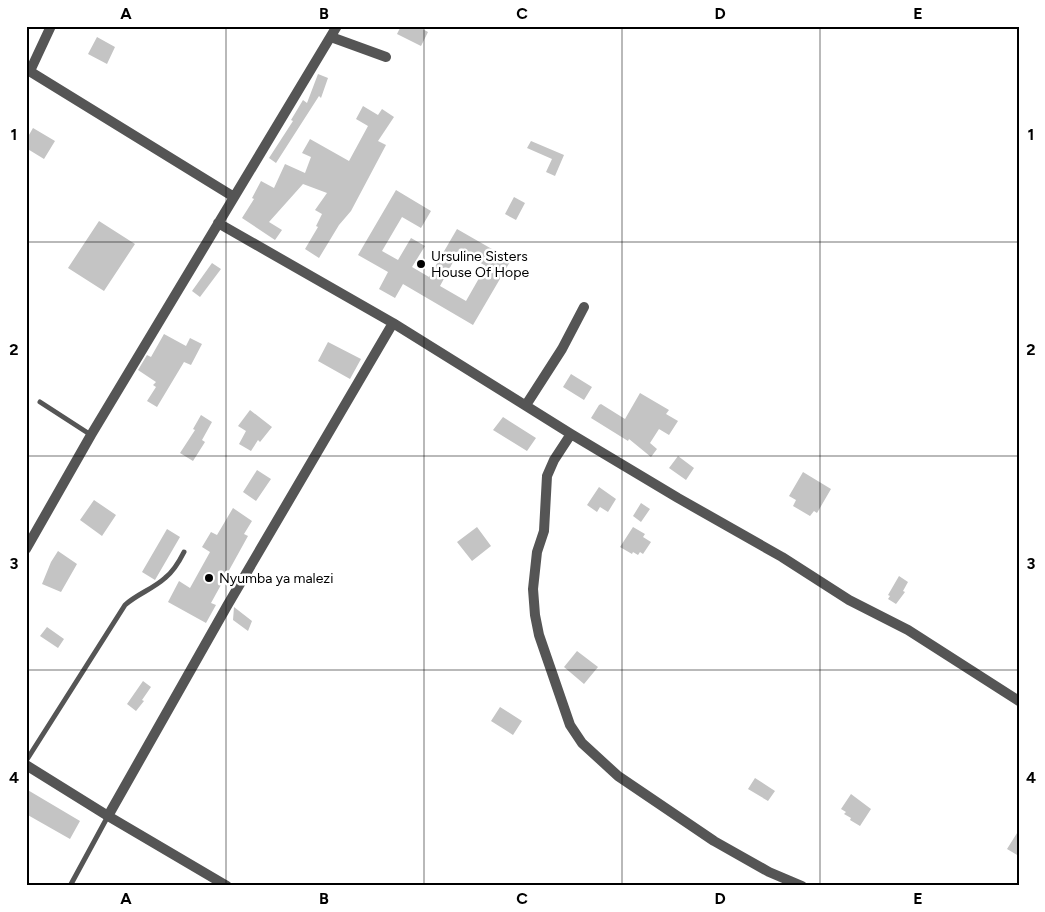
<svg xmlns="http://www.w3.org/2000/svg" width="1045" height="912" font-family="Figtree,sans-serif">
<style>
.building{fill:#c4c4c4;fill-rule:evenodd}
.lines{fill:none;stroke-linecap:round;stroke-linejoin:round}
.lane{stroke:#555;stroke-width:5}
.street{stroke:#555;stroke-width:10}
.grid{fill:none;stroke:#000;stroke-width:1;stroke-opacity:0.55}
.poi-dot{fill:#000;stroke:#fff;stroke-width:2}
.labels{text-anchor:middle;dominant-baseline:central;stroke-width:5;stroke-linejoin:round;paint-order:stroke}
.poi-label{font-size:14px;fill:#000;stroke:#fff;text-anchor:start}
.neatline{fill:none;stroke:#000;stroke-width:2}
.grid-label{font-size:16px;text-anchor:middle;font-weight:bold;fill:#000}
</style>
<rect width="100%" height="100%" fill="#fff"/>
<!-- building -->
<path class="building" d="M 401,26 L 417,26 L 428,32 L 421,46 L 397,34 Z
M 97,37 L 115,47 L 107,64 L 88,54 Z
M 318,74 L 328,78 L 321,98 L 319,96 L 276,163 L 269,158 L 293,121 L 291,120 L 303,100 L 307,103 Z
M 363,106 L 378,115 L 382,109 L 394,117 L 378,141 L 386,145 L 351,211 L 339,225 L 319,258 L 305,249 L 318,227 L 316,226 L 322,214 L 315,210 L 327,193 L 303,184 L 269,222 L 282,230 L 275,240 L 242,218 L 254,199 L 252,198 L 261,181 L 274,188 L 285,164 L 305,173 L 311,157 L 302,153 L 310,139 L 349,161 L 368,126 L 356,119 Z
M 33,128 L 55,141 L 44,159 L 26,148 L 26,140 Z
M 531,141 L 564,155 L 555,176 L 546,172 L 552,159 L 527,148 Z
M 396,190 L 431,211 L 421,228 L 402,217 L 382,251 L 398,260 L 411,238 L 425,246 L 412,267 L 429,277 L 457,229 L 511,260 L 473,325 L 403,284 L 395,298 L 379,289 L 388,272 L 358,255 ZM 459,251 L 486,266 L 466,301 L 440,286 Z
M 514,197 L 525,203 L 516,220 L 505,214 Z
M 99,221 L 135,244 L 104,291 L 68,268 Z
M 212,263 L 221,269 L 200,297 L 192,291 Z
M 164,334 L 186,346 L 190,338 L 202,344 L 191,365 L 184,362 L 157,407 L 147,401 L 156,387 L 153,385 L 156,382 L 138,370 L 147,355 L 151,357 Z
M 328,342 L 361,359 L 350,379 L 318,361 Z
M 571,374 L 592,387 L 584,400 L 563,387 Z
M 640,393 L 669,410 L 666,414 L 678,421 L 669,435 L 659,429 L 650,443 L 657,449 L 651,457 L 629,439 L 628,441 L 591,418 L 599,405 L 601,404 L 625,419 Z
M 250,410 L 272,427 L 260,442 L 258,440 L 251,451 L 239,444 L 246,431 L 238,426 Z
M 201,415 L 212,422 L 202,440 L 205,442 L 193,461 L 180,453 L 195,430 L 193,429 Z
M 503,417 L 536,438 L 527,451 L 493,430 Z
M 678,456 L 694,468 L 686,480 L 669,468 Z
M 257,470 L 271,479 L 256,501 L 243,492 Z
M 803,472 L 831,489 L 817,513 L 814,511 L 810,516 L 793,506 L 796,500 L 789,496 Z
M 599,487 L 616,499 L 608,512 L 600,507 L 597,512 L 587,505 Z
M 94,500 L 116,515 L 102,536 L 80,520 Z
M 641,503 L 650,509 L 641,522 L 633,516 Z
M 233,508 L 252,521 L 244,534 L 248,536 L 211,603 L 216,605 L 206,623 L 168,602 L 179,581 L 190,588 L 210,552 L 202,547 L 211,532 L 217,535 Z
M 477,527 L 491,546 L 472,561 L 457,542 Z
M 633,527 L 645,534 L 643,537 L 651,542 L 643,554 L 640,552 L 638,555 L 633,552 L 632,554 L 620,547 Z
M 167,529 L 180,537 L 155,580 L 142,572 Z
M 58,551 L 77,564 L 61,592 L 42,584 L 51,562 Z
M 899,576 L 908,582 L 903,591 L 905,592 L 896,604 L 888,599 L 890,596 L 888,595 Z
M 234,607 L 252,621 L 248,631 L 233,620 Z
M 47,627 L 64,639 L 58,648 L 40,636 Z
M 577,651 L 598,667 L 584,684 L 564,667 Z
M 143,681 L 151,687 L 142,700 L 144,701 L 136,711 L 127,704 Z
M 500,707 L 522,721 L 513,735 L 491,721 Z
M 755,778 L 775,791 L 768,801 L 748,789 Z
M 26,789 L 80,821 L 70,839 L 26,814 Z
M 851,794 L 871,809 L 860,826 L 850,820 L 851,818 L 844,814 L 846,812 L 841,809 Z
M 1019,830 L 1019,856 L 1007,849 Z"/>
<g class="lines">
<!-- lane -->
<path class="lane" d="M 40,402 L 91,435
M 26,761 L 125,605 C 137,594 153,589 165,578 C 174,571 179,562 184,552
M 70,886 L 108,816"/>
<!-- street -->
<path class="street" d="M 331,37 L 386,57
M 26,69 L 234,197
M 30,71 L 51,26
M 218,223 L 393,323 L 571,434 L 678,498 L 782,557 L 849,600 L 908,630 L 1019,701
M 526,405 L 562,349 L 584,307
M 571,434 L 554,460 L 547,476 L 544,531 L 537,552 L 533,589 L 535,615 L 539,635 L 570,725 L 582,743 L 618,776 L 714,841 L 769,872 L 802,886
M 26,549 L 91,435 L 337,26
M 26,765 L 108,816 L 227,886
M 108,816 L 227,606 L 393,323"/>
</g>
<!-- grid -->
<path class="grid" d="M 226,26 L 226,886M 424,26 L 424,886M 622,26 L 622,886M 820,26 L 820,886M 26,242 L 1019,242M 26,456 L 1019,456M 26,670 L 1019,670"/>
<!-- markers -->
<g class="poi-dot">
<circle cx="421" cy="264" r="5"/>
<circle cx="209" cy="578" r="5"/>
</g>
<g class="labels">
<!-- poi labels -->
<g class="poi-label">
<text x="431" y="256">Ursuline Sisters<tspan x="431" dy="16">House Of Hope</tspan></text>
<text x="219" y="578">Nyumba ya malezi</text>
</g>
</g>
<!-- border -->
<rect width="1045" height="912" fill="none" stroke="#ffffff" stroke-width="55"/>
<rect x="28" y="28" width="990" height="856" class="neatline"/>
<g class="grid-label">
<text x="126" y="19">A</text>
<text x="324" y="19">B</text>
<text x="522" y="19">C</text>
<text x="720" y="19">D</text>
<text x="918" y="19">E</text>
<text x="14" y="140">1</text>
<text x="1031" y="140">1</text>
<text x="14" y="355">2</text>
<text x="1031" y="355">2</text>
<text x="14" y="569">3</text>
<text x="1031" y="569">3</text>
<text x="14" y="783">4</text>
<text x="1031" y="783">4</text>
<text x="126" y="904">A</text>
<text x="324" y="904">B</text>
<text x="522" y="904">C</text>
<text x="720" y="904">D</text>
<text x="918" y="904">E</text>
</g>
</svg>
